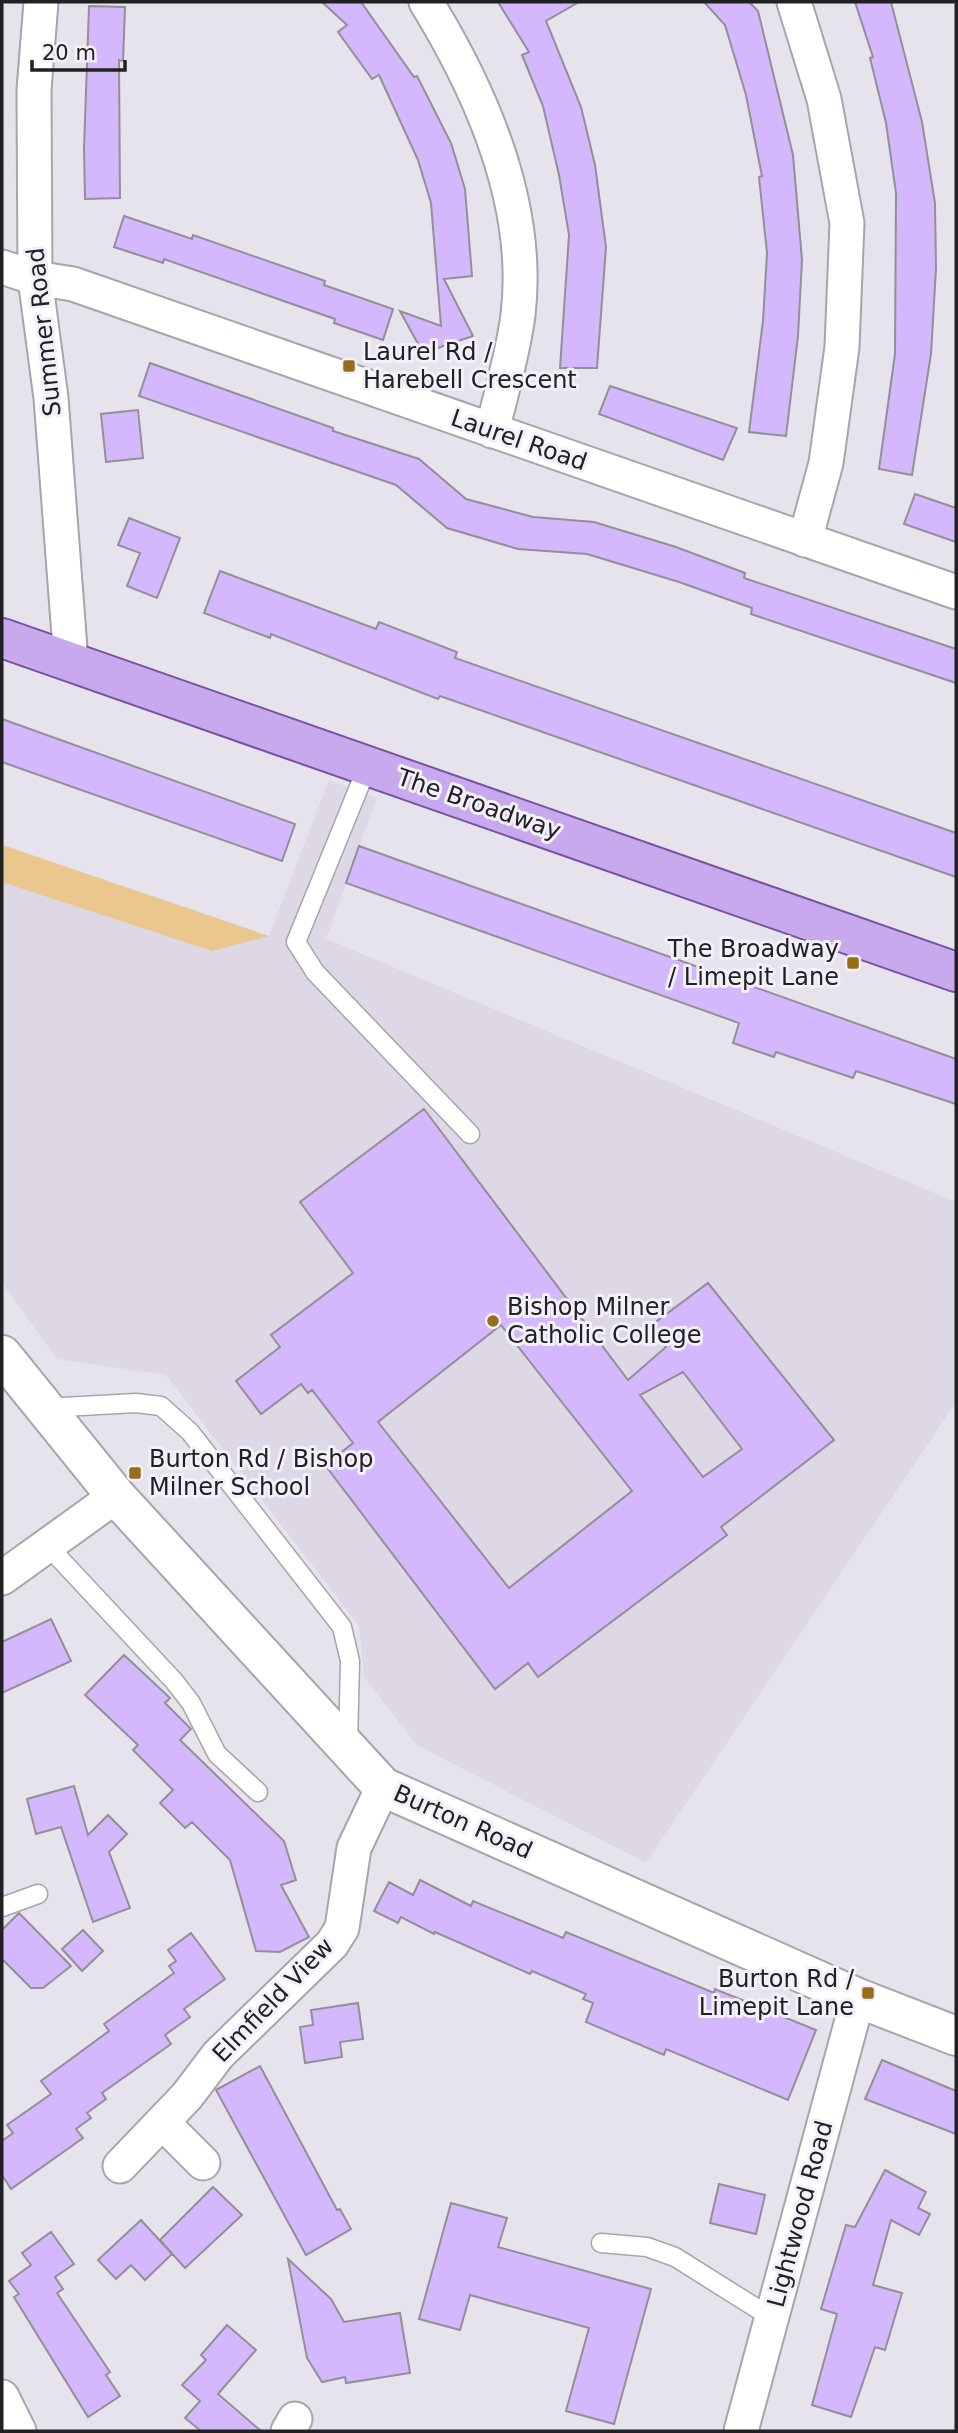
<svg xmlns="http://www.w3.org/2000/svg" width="958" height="2433" font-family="'DejaVu Sans',sans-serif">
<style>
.built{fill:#ddd7e6}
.green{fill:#e9c78e}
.building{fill:#d4b8fd;stroke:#928f97;stroke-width:2;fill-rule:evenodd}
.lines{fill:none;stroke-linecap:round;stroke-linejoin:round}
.lane-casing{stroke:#a7a4ac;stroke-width:21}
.street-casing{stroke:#a7a4ac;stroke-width:37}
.secondary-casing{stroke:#a7a4ac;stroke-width:42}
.primary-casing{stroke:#76539e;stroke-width:42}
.lane{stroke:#fff;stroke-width:18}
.street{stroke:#fff;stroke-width:33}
.secondary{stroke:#fff;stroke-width:38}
.primary{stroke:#c8a9ed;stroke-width:38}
.poi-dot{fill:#966d19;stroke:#f3f0f9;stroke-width:2.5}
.labels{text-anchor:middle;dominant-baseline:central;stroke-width:6;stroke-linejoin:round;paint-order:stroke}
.street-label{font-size:24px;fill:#212023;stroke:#f3f0f9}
.poi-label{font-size:24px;fill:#212023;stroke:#f3f0f9;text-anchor:start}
</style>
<rect width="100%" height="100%" fill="#e6e3ec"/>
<!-- built -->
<path class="built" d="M 329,780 L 377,798 L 326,939 L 956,1202 L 956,1402 L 646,1863 L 417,1745 L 364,1677 L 359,1626 L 166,1375 L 57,1359 L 2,1283 L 2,845 L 269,936 Z"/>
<!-- green -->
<path class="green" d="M 2,845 L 269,936 L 212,951 L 2,882 Z"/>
<!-- building -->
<path class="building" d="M 322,2 L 361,2 L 414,77 L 417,76 L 451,143 L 465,189 L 472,276 L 444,279 L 473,336 L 423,353 L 400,311 L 441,326 L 431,203 L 418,160 L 379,75 L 372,79 L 338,32 L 347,25 Z
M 498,2 L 579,2 L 546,21 L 581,107 L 595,165 L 606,247 L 597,368 L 560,368 L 569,235 L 559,175 L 543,106 L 522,55 L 529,52 Z
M 704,2 L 749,2 L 758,11 L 793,155 L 802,260 L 798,336 L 786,436 L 749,432 L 763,321 L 767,253 L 759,177 L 762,176 L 746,95 L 725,25 Z
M 855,2 L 891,2 L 922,122 L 935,203 L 936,268 L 931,354 L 912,475 L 879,469 L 895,354 L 896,193 L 886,123 L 870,58 L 873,57 Z
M 89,6 L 125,7 L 123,61 L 119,60 L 120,198 L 85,199 L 84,149 Z
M 124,216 L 192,239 L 193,235 L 325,281 L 324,285 L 393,309 L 383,340 L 334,323 L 335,319 L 164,259 L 163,263 L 114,247 Z
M 150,363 L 333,428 L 333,431 L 419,459 L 466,499 L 533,517 L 594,522 L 676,547 L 745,573 L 744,578 L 956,649 L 956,683 L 751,614 L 752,608 L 679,582 L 587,554 L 518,549 L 447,528 L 396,485 L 139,396 Z
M 610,386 L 737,428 L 723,460 L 599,414 Z
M 138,410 L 143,458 L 106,462 L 101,414 Z
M 915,494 L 956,508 L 956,542 L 904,524 Z
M 129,518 L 180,538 L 157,598 L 127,586 L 140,553 L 118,545 Z
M 220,571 L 376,629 L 379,622 L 457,652 L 455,658 L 956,833 L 956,877 L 440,696 L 438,699 L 271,634 L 270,638 L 204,613 Z
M 2,719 L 295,824 L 282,861 L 2,762 Z
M 359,846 L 956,1059 L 956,1104 L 856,1071 L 853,1078 L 776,1052 L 774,1057 L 733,1043 L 739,1023 L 346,883 Z
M 424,1109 L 628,1380 L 666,1347 L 649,1327 L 708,1283 L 834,1440 L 721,1527 L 727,1535 L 538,1677 L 528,1663 L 495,1689 L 325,1465 L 353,1443 L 312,1390 L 308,1393 L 301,1384 L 261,1414 L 236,1381 L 280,1347 L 271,1335 L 353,1273 L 300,1202 ZM 501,1325 L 632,1491 L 509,1588 L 378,1422 ZM 683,1372 L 742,1449 L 703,1477 L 640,1395 Z
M 51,1619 L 71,1661 L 2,1693 L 2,1642 Z
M 124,1655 L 170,1698 L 165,1703 L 191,1729 L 180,1740 L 284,1841 L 296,1880 L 281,1885 L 309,1937 L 280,1952 L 256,1951 L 230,1860 L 192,1822 L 185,1828 L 160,1803 L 173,1790 L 133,1750 L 138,1745 L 85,1695 Z
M 74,1786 L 88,1835 L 108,1815 L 127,1834 L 109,1852 L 130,1908 L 93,1922 L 61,1827 L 36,1834 L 27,1799 Z
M 420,1880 L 471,1906 L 473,1901 L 563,1938 L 566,1932 L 714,1993 L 715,1989 L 816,2030 L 788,2100 L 666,2049 L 664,2055 L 586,2022 L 593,2003 L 583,1999 L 586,1994 L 532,1971 L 530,1974 L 435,1932 L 434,1934 L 401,1917 L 398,1923 L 374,1911 L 389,1882 L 413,1895 Z
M 19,1913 L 71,1966 L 43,1988 L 31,1988 L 2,1959 L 2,1930 Z
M 83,1930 L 103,1951 L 82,1971 L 62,1949 Z
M 191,1933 L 225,1979 L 184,2009 L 190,2017 L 165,2035 L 171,2044 L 102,2093 L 106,2099 L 87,2113 L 91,2118 L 76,2129 L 83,2138 L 11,2189 L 2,2175 L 2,2141 L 13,2133 L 7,2125 L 51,2094 L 41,2081 L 109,2031 L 104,2024 L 174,1973 L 169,1966 L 176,1961 L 168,1950 Z
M 358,2003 L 363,2039 L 340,2042 L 342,2057 L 305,2063 L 300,2027 L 313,2025 L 311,2010 Z
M 882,2060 L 956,2091 L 956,2134 L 865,2099 Z
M 260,2066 L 337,2210 L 340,2209 L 351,2229 L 306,2255 L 216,2090 Z
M 885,2170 L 926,2192 L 918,2208 L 930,2214 L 919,2235 L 891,2220 L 873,2285 L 902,2293 L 885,2350 L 875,2347 L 851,2417 L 812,2405 L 837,2314 L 821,2309 L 846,2225 L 855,2227 Z
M 719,2184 L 765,2195 L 756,2234 L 710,2223 Z
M 213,2187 L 242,2215 L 185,2268 L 160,2240 Z
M 451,2203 L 507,2218 L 498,2247 L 651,2289 L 614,2424 L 566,2411 L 589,2328 L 470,2295 L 460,2330 L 419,2319 Z
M 141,2220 L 172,2254 L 145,2280 L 131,2265 L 116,2279 L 98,2260 Z
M 51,2232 L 74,2264 L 55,2277 L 63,2289 L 57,2293 L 110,2372 L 106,2375 L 120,2396 L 88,2417 L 14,2297 L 19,2294 L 9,2281 L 31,2265 L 22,2253 Z
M 288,2259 L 331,2299 L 344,2322 L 400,2313 L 410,2373 L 346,2383 L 345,2377 L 322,2382 L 307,2358 Z
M 227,2325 L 256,2350 L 218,2394 L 261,2431 L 201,2431 L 185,2418 L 200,2401 L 182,2385 L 206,2360 L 201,2355 Z"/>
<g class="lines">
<!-- lane casing -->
<g class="lane-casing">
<path id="lane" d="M 368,765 L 296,942 L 315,972 L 470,1134
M 45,1408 L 136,1403 L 161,1406 L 190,1432 L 342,1627 L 350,1661 L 348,1745
M 47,1545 L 174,1681 L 191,1703 L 217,1754 L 258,1792
M 2,1907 L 38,1894
M 601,2243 L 647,2247 L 675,2257 L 772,2318"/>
</g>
<!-- street casing -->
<g class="street-casing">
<path id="street" d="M 41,2 L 34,90 L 35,278 L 51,398 L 71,662
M 426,2 C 482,93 531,206 518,315 C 513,354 501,393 492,431
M 794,2 L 824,99 L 847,223 L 842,347 L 826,463 L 805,540
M 2,267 L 35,278 L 73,284 L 956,592
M 2,1578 L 116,1496
M 163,2123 L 203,2163
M 120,2166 L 187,2096 L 218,2055 L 332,1944 L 342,1928 L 354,1848 L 383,1787
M 2,2397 L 19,2431
M 288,2431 L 295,2419
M 741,2431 L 858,1998"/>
</g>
<!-- secondary casing -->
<g class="secondary-casing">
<path id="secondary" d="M 2,1355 L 116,1496 L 383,1787 L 858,1998 L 956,2036"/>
</g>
<!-- primary casing -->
<g class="primary-casing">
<path id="primary" d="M 2,638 L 956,972"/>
</g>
<!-- lane -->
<use href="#lane" class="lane"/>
<!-- street -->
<use href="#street" class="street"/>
<!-- secondary -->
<use href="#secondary" class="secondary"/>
<!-- primary -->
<use href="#primary" class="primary"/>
</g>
<!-- markers -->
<g class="poi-dot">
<rect x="342" y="359" width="14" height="14" rx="3.5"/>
<rect x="846" y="956" width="14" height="14" rx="3.5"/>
<circle cx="493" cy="1321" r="7"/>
<rect x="128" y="1466" width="14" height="14" rx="3.5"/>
<rect x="861" y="1986" width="14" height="14" rx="3.5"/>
</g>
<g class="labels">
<!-- street labels -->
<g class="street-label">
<text transform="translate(44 332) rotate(-96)">Summer Road</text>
<text transform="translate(519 440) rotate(19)">Laurel Road</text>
<text transform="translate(479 804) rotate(19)">The Broadway</text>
<text transform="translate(463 1822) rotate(24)">Burton Road</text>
<text transform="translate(273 2000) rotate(-46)">Elmfield View</text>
<text transform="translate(800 2214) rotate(-75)">Lightwood Road</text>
</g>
<!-- poi labels -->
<g class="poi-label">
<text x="363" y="352">Laurel Rd /<tspan x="363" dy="28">Harebell Crescent</tspan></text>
<text x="839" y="949" text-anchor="end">The Broadway<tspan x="839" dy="28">/ Limepit Lane</tspan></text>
<text x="507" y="1307">Bishop Milner<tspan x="507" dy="28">Catholic College</tspan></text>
<text x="149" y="1459">Burton Rd / Bishop<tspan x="149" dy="28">Milner School</tspan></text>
<text x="854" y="1979" text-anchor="end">Burton Rd /<tspan x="854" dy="28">Limepit Lane</tspan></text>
</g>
</g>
<!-- border -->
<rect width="958" height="2433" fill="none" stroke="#212023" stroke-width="7"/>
<!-- scale -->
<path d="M32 60v10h93v-10" fill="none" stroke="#212023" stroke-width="3.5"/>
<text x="42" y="60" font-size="21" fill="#212023" stroke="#f3f0f9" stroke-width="5" paint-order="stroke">20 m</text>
</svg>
